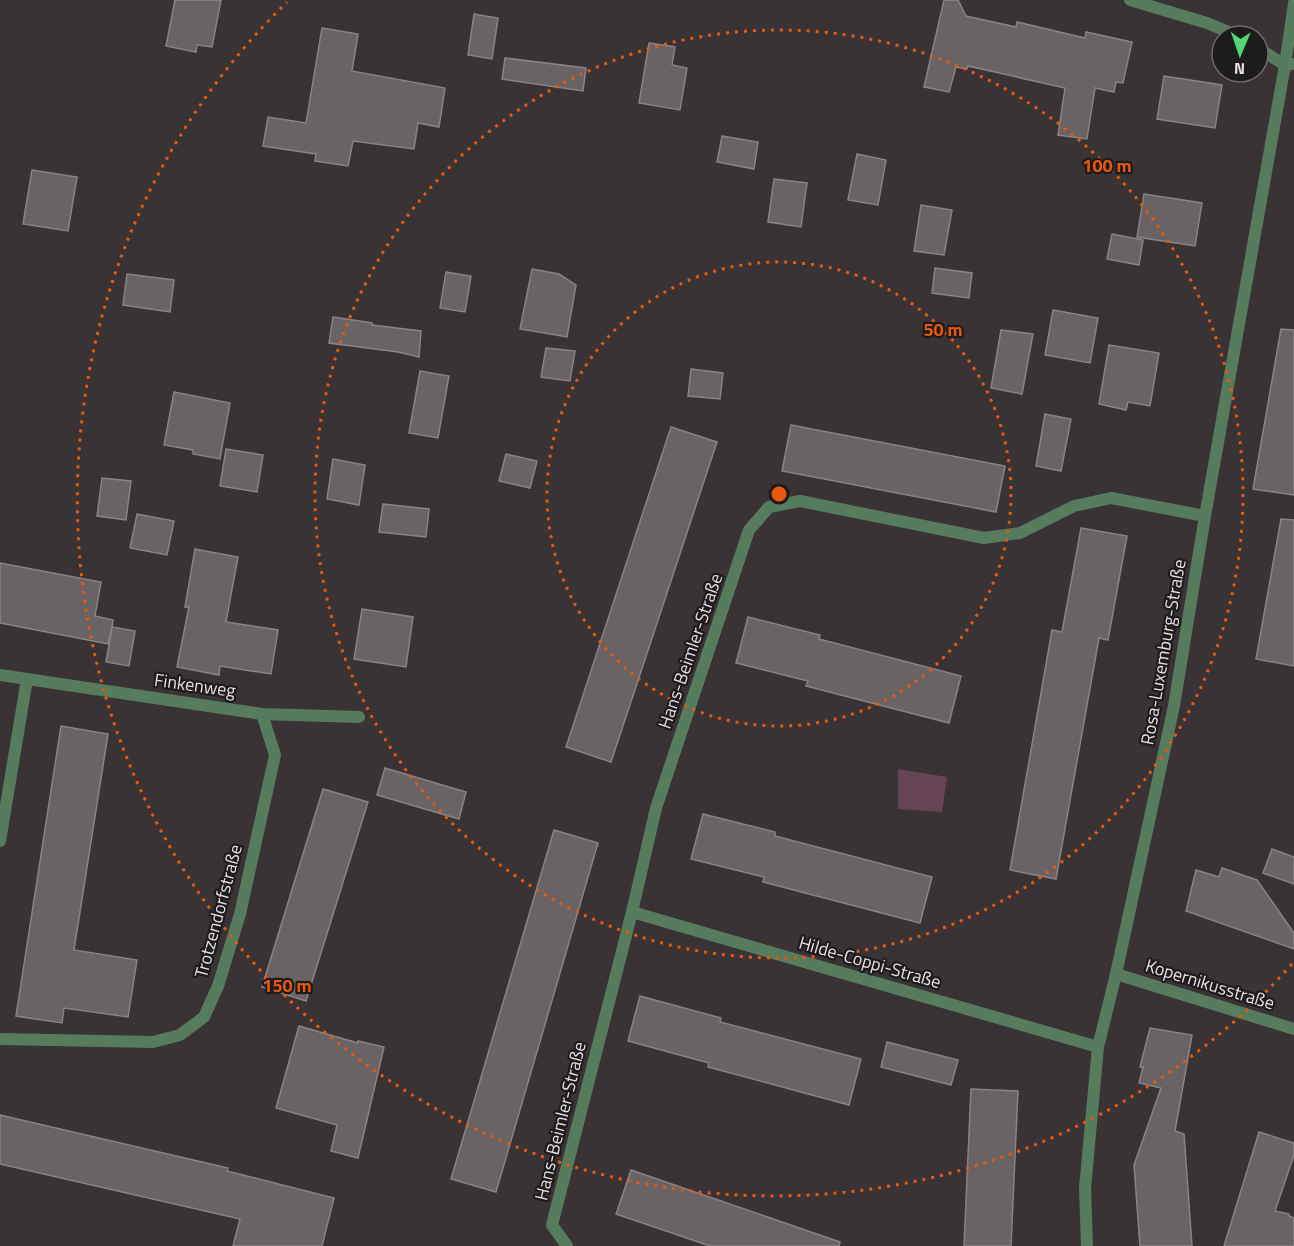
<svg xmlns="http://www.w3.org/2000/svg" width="1294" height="1246" font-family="'Titillium Web',sans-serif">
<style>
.green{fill:#664355}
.building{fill:#6a6366;stroke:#8a8286;stroke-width:1.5}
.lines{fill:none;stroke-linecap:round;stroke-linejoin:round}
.minor{stroke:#577b5d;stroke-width:12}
.ring{fill:none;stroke:#e8590c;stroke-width:3;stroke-dasharray:3 6}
.labels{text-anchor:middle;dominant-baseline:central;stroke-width:4.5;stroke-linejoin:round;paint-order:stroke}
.street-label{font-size:18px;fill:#e5e1e3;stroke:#1e1b1d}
.centre{fill:#e8590c;stroke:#1e1b1d;stroke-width:3}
.ring-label{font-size:18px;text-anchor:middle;font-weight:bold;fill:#e8590c;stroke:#1e1b1d;stroke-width:4.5;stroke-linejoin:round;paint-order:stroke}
</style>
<rect width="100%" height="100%" fill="#393336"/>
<!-- green -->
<path class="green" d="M 898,769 L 947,777 L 942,812 L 898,809 Z"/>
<!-- building -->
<path class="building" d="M 175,0 L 221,0 L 212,47 L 197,45 L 196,52 L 166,46 Z
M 944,0 L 958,0 L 966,16 L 1016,27 L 1017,22 L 1085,38 L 1086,32 L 1132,42 L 1123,83 L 1116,82 L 1114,92 L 1095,88 L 1087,139 L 1058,135 L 1065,88 L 968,66 L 967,69 L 956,67 L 949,92 L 924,87 Z
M 474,14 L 498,18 L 492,59 L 468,55 Z
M 322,28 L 358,34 L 352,71 L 445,88 L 439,127 L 418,123 L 414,149 L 353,141 L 348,166 L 315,161 L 316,154 L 263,146 L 268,117 L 306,123 Z
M 649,43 L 675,47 L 672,65 L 687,68 L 680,110 L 639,103 Z
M 505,58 L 586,68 L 583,91 L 502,79 Z
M 1164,76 L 1222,85 L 1215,128 L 1157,119 Z
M 722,136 L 758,142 L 754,169 L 717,162 Z
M 857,154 L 886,160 L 878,205 L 848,200 Z
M 32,170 L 77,177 L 68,231 L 23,224 Z
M 774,179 L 807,183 L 801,227 L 768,222 Z
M 1144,194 L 1202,203 L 1195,246 L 1137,237 Z
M 921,205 L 952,210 L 944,255 L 914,251 Z
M 1112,234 L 1143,240 L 1139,265 L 1107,259 Z
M 935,268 L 972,273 L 969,298 L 932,293 Z
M 532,269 L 559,274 L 576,285 L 567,337 L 520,329 Z
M 446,272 L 471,276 L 465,312 L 440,308 Z
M 127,274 L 174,280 L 170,312 L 123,305 Z
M 1053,310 L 1098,318 L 1090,363 L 1045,355 Z
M 333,317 L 372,323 L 372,325 L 421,331 L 419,357 L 398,352 L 329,343 Z
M 1281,329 L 1294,330 L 1294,495 L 1253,489 Z
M 1001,330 L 1033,334 L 1022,394 L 991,388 Z
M 1109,345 L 1159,353 L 1150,406 L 1128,402 L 1126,410 L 1099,404 Z
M 546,348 L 575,351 L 570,381 L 541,377 Z
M 691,369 L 723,373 L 720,399 L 688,396 Z
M 420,371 L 449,376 L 438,438 L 409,433 Z
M 174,392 L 230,403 L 220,459 L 193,454 L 193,450 L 164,445 Z
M 1045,414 L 1071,419 L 1061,471 L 1036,466 Z
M 791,425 L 1005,466 L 996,512 L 782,471 Z
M 671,427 L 717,442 L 611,762 L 566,747 Z
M 226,449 L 263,455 L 257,492 L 220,486 Z
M 506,454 L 537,461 L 530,488 L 499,481 Z
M 333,459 L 365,465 L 359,505 L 327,499 Z
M 102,478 L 131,481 L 126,520 L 97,516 Z
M 383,504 L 429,509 L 426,537 L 379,532 Z
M 137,514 L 174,521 L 167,555 L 130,548 Z
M 1281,519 L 1294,520 L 1294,666 L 1256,659 Z
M 1081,528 L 1127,536 L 1108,640 L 1099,638 L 1056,879 L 1010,870 L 1052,630 L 1062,632 Z
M 195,549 L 238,557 L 226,622 L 278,630 L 271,674 L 220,666 L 219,675 L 177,667 L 189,607 L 185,607 Z
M 0,563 L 101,582 L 95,616 L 113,620 L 112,627 L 135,631 L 129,666 L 106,662 L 112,628 L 108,644 L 0,623 Z
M 362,609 L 413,617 L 406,667 L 354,659 Z
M 748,617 L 820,635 L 819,639 L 961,676 L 949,723 L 806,686 L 808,681 L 736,663 Z
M 61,726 L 108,734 L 74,950 L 137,960 L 128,1017 L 64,1008 L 62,1023 L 16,1016 Z
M 385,768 L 466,792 L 459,819 L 377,795 Z
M 323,789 L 368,802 L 306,1001 L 262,987 Z
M 703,814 L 775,832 L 775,836 L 932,877 L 920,923 L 763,882 L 764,877 L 691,859 Z
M 554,830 L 598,843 L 496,1192 L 451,1179 Z
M 1272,849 L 1294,857 L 1294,884 L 1263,873 Z
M 1222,868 L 1257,880 L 1294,933 L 1294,949 L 1186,911 L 1196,870 L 1219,877 Z
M 640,996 L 721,1018 L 720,1022 L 861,1059 L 849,1105 L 708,1067 L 709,1063 L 628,1041 Z
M 299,1026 L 358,1043 L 358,1041 L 384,1047 L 358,1158 L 331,1151 L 337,1125 L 276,1108 Z
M 1150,1028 L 1192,1035 L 1175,1131 L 1184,1134 L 1192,1246 L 1140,1246 L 1134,1165 L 1161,1088 L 1139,1083 L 1143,1067 L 1140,1067 Z
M 887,1042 L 958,1060 L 951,1085 L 881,1067 Z
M 971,1089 L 1018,1091 L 1011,1246 L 964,1246 Z
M 0,1115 L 228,1168 L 227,1171 L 334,1198 L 322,1246 L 233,1246 L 240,1219 L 0,1164 Z
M 1259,1132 L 1294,1143 L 1294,1155 L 1275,1211 L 1289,1214 L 1289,1216 L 1294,1218 L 1294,1246 L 1224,1246 Z
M 631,1170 L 840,1242 L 839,1246 L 710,1246 L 616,1214 Z"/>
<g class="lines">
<!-- minor -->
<path class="minor" d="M 1130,0 L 1207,23 L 1238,36
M 1258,48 L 1285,65 L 1294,64
M 0,675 L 262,714 L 359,717
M 0,841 L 27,679
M 632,912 L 1098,1047
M 1116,974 L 1294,1029
M 0,1039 L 153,1042 L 180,1035 L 204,1017 L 218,986 L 240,914 L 275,755 L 262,714
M 567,1246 L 552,1225 L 632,912 L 656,808 L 749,530 L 769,507 L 800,501 L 984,538 L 1020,533 L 1074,506 L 1111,498 L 1205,516
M 1087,1246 L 1085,1188 L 1098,1047 L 1116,974 L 1174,706 L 1205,516 L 1285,65 L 1294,3"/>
</g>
<!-- distance rings -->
<g class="ring">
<circle cx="779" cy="494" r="232"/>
<circle cx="779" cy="494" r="464"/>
<path d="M1292 964A696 696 0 1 1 287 2"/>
</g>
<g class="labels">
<!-- street labels -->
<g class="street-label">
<text transform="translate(690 651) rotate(-71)">Hans-Beimler-Straße</text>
<text transform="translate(1163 652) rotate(-80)">Rosa-Luxemburg-Straße</text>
<text transform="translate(195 685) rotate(8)">Finkenweg</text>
<text transform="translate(218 911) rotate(-75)">Trotzendorfstraße</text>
<text transform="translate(870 962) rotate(16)">Hilde-Coppi-Straße</text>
<text transform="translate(1210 984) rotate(17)">Kopernikusstraße</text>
<text transform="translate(560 1121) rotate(-76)">Hans-Beimler-Straße</text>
</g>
</g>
<circle cx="779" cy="494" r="9" class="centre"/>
<g class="ring-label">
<text x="1107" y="172">100 m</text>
<text x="943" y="336">50 m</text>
<text x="287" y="992">150 m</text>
</g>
<!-- north arrow -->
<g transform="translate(1240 54) rotate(182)"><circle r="28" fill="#1e1b1d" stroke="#6e6a6c" stroke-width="1.5"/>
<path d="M0-4.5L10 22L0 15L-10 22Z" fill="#52d673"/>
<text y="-9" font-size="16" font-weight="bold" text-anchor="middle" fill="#e5e1e3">N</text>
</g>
</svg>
